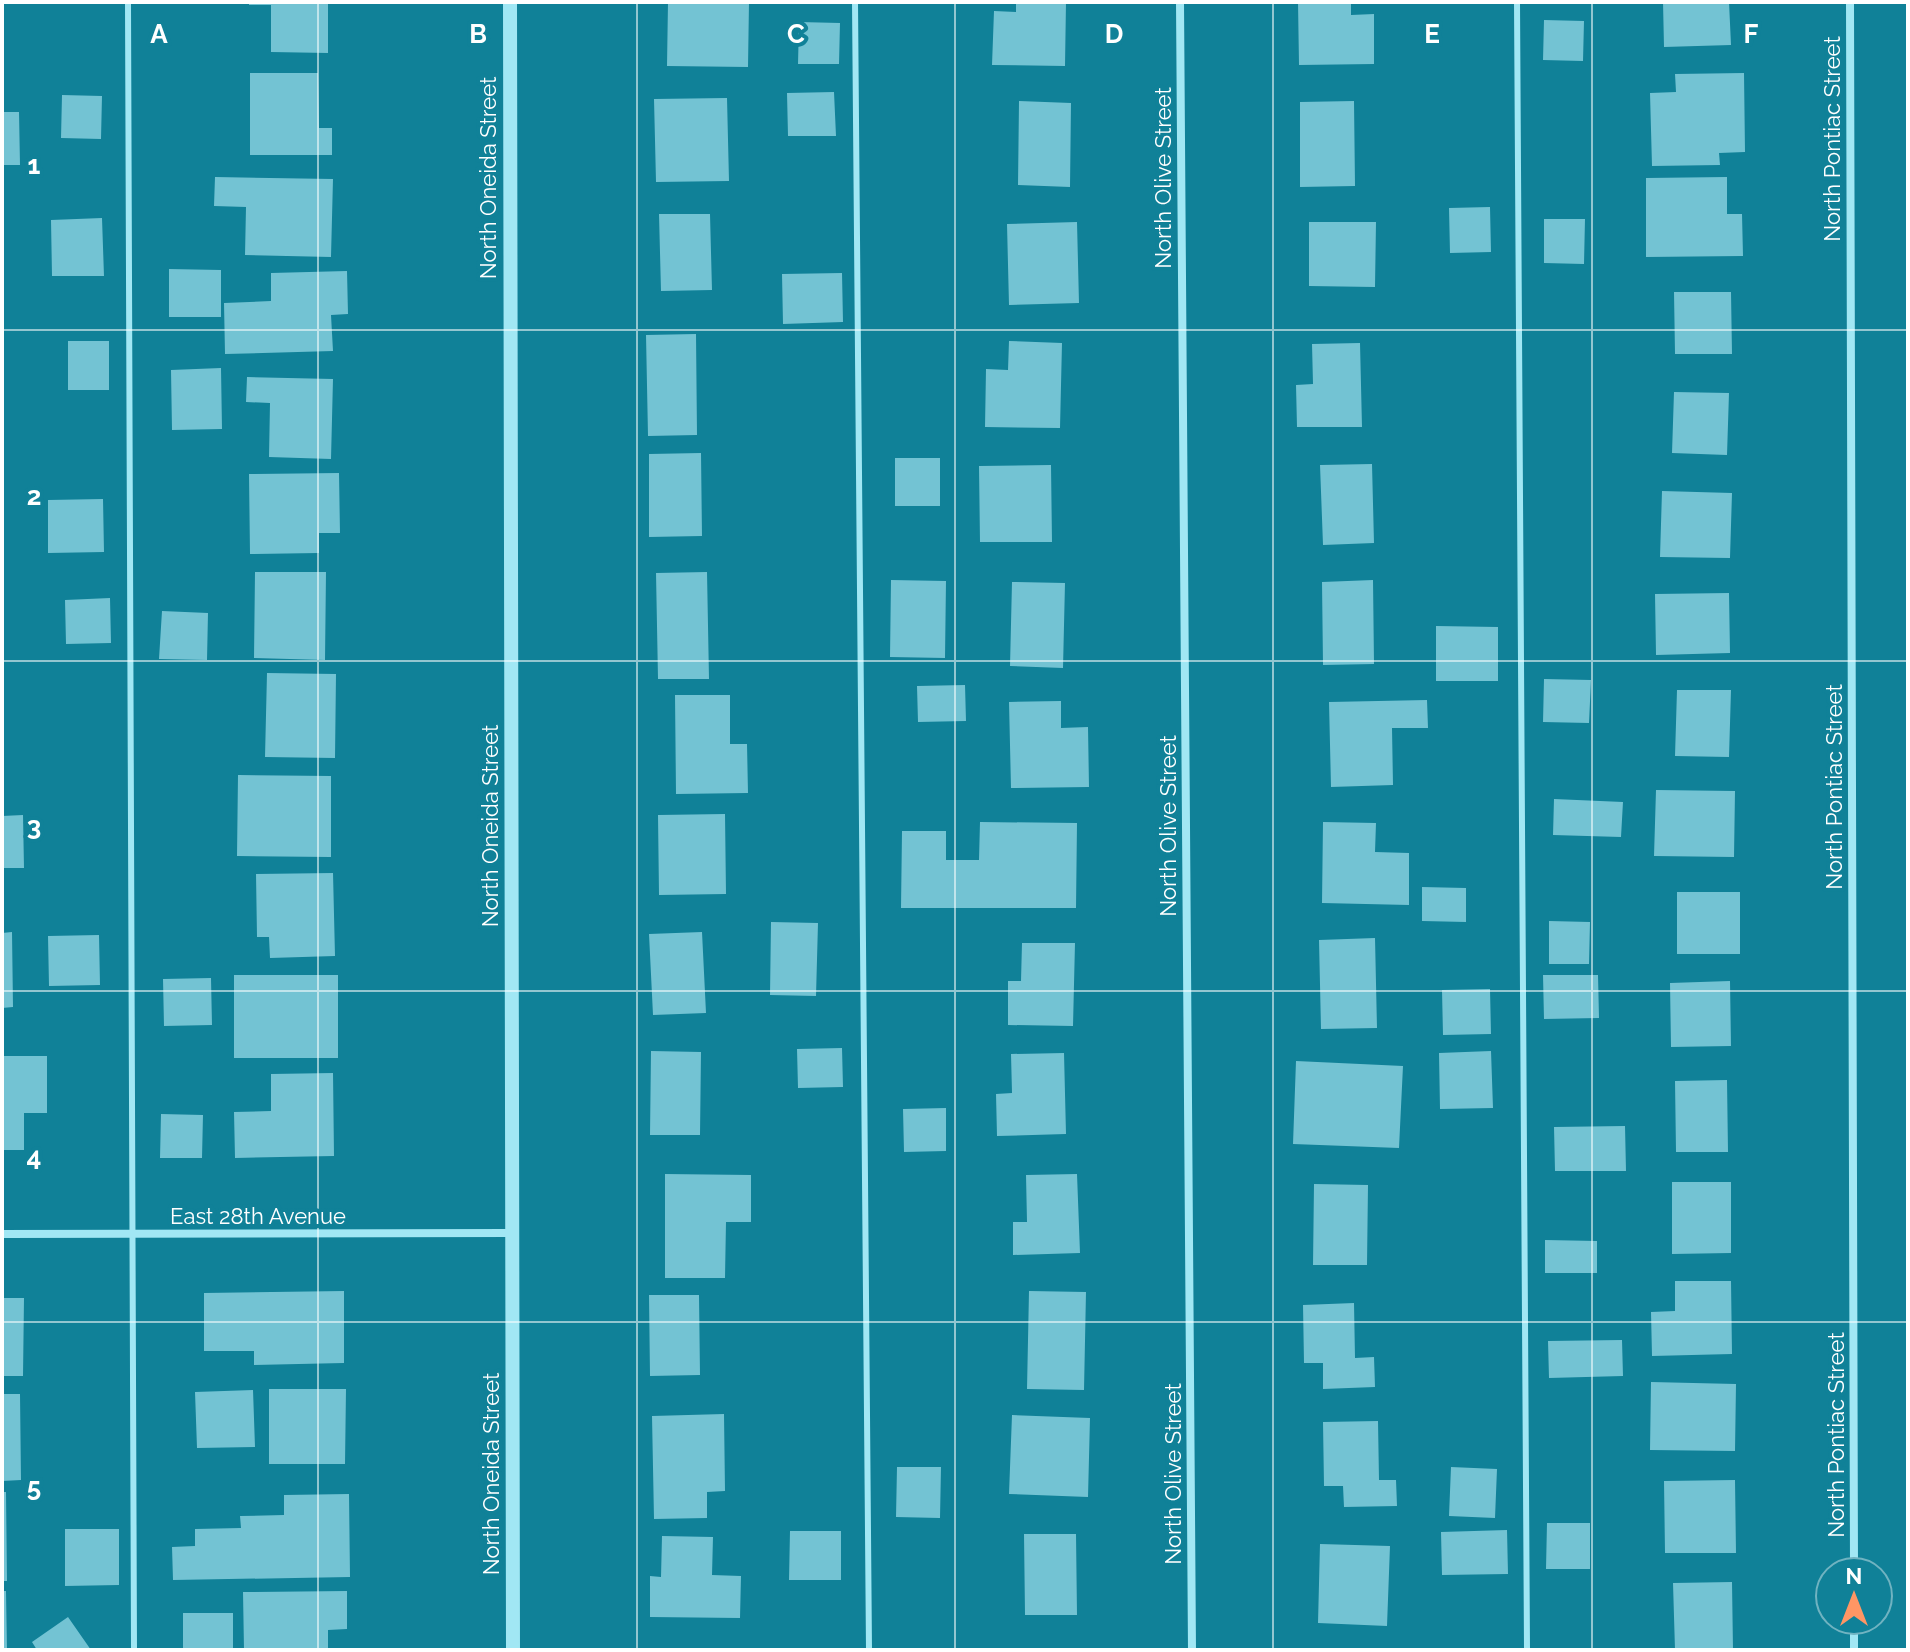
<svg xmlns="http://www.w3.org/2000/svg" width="1910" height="1652" font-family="Raleway,sans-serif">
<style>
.building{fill:#73c3d3}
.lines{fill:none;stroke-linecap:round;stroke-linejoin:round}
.service{stroke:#a1e7f4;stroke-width:6}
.minor{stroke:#a1e7f4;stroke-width:8}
.tertiary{stroke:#a1e7f4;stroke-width:14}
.grid{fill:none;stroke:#fff;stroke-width:2;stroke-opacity:0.55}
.labels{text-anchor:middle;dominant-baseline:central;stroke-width:8;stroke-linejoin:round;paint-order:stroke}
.street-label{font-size:22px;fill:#fff;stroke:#108198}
.grid-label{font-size:26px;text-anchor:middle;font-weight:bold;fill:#fff;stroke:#108198;stroke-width:8;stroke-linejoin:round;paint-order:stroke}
</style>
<rect width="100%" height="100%" fill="#108198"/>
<!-- building -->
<path class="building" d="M 249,2 L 328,2 L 328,53 L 271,52 L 271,5 L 249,5 Z
M 668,2 L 749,2 L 748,67 L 667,66 Z
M 1016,2 L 1066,2 L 1065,66 L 992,65 L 994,11 L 1016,12 Z
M 1298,2 L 1351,2 L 1351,15 L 1374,14 L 1374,64 L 1299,65 Z
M 1663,2 L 1729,2 L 1731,45 L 1664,47 Z
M 1544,20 L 1584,21 L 1583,61 L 1543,60 Z
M 799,22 L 840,23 L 839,64 L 798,64 Z
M 250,73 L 318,73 L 319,128 L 332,128 L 332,155 L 250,155 Z
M 1744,73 L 1745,152 L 1719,153 L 1720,165 L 1652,166 L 1650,93 L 1676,92 L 1675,74 Z
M 834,92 L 836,136 L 788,136 L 787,93 Z
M 62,95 L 102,96 L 101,139 L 61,138 Z
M 727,98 L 729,181 L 656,182 L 654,99 Z
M 1019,101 L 1071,103 L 1070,187 L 1018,185 Z
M 1354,101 L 1355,186 L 1300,187 L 1300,102 Z
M 2,112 L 19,112 L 20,165 L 2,165 Z
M 215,177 L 333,179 L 331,257 L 245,255 L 246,207 L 214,206 Z
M 1727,177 L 1727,214 L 1742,214 L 1743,256 L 1646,257 L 1646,178 Z
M 1490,207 L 1491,252 L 1450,253 L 1449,208 Z
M 659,214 L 710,214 L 712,290 L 661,291 Z
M 102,218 L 104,276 L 52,276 L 51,220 Z
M 1544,219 L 1585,219 L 1584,264 L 1544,263 Z
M 1077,222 L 1079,303 L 1009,305 L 1007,224 Z
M 1309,222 L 1376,222 L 1375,287 L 1309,286 Z
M 169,269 L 221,270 L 221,317 L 169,317 Z
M 347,271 L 348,314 L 331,315 L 333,351 L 225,354 L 224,303 L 271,301 L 271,273 Z
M 842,273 L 843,322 L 783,324 L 782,274 Z
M 1674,292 L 1731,292 L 1732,354 L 1675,354 Z
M 696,334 L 697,435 L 648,436 L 646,335 Z
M 68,341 L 109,341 L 109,390 L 68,390 Z
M 1009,341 L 1062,343 L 1060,428 L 985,427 L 986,369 L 1008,370 Z
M 1360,343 L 1362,427 L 1297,427 L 1296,385 L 1313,384 L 1312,344 Z
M 221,368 L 222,429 L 172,430 L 171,370 Z
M 247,377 L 333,379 L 331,459 L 269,457 L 270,403 L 246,402 Z
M 1674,392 L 1729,393 L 1727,455 L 1672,453 Z
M 701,453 L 702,536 L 649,537 L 649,454 Z
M 895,458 L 940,458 L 940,506 L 895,506 Z
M 1372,464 L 1374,543 L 1323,545 L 1320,465 Z
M 1051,465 L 1052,542 L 980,542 L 979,466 Z
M 339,473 L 340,533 L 319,533 L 319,553 L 250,554 L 249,474 Z
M 1662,491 L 1732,493 L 1730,558 L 1660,557 Z
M 103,499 L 104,552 L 48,553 L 48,500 Z
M 255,572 L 326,572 L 325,660 L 254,658 Z
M 707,572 L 709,679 L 658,679 L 656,573 Z
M 891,580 L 946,581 L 945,658 L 890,657 Z
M 1373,580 L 1374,664 L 1323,665 L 1322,582 Z
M 1012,582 L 1065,583 L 1063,668 L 1010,666 Z
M 1729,593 L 1730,653 L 1656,655 L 1655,594 Z
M 110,598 L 111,643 L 66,644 L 65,600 Z
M 162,611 L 208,613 L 207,660 L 159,659 Z
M 1436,626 L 1498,627 L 1498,681 L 1436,681 Z
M 267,673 L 336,674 L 335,758 L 265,757 Z
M 1544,679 L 1591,680 L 1589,723 L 1543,722 Z
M 965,685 L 966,721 L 918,722 L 917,686 Z
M 1677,690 L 1731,690 L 1729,757 L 1675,756 Z
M 675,695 L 730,695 L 730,744 L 747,744 L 748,793 L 676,794 Z
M 1427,700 L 1428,728 L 1392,728 L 1393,785 L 1331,787 L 1329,702 Z
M 1061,701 L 1061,728 L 1088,727 L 1089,787 L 1011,788 L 1009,702 Z
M 238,775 L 331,776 L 331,857 L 237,856 Z
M 1656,790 L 1735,791 L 1734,857 L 1654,856 Z
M 1554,799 L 1623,802 L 1621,837 L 1553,835 Z
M 725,814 L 726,894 L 659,895 L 658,815 Z
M 23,815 L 24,868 L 2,868 L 2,816 Z
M 980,822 L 1077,823 L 1076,908 L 901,908 L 902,831 L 946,831 L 946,860 L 979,860 Z
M 1323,822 L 1376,823 L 1375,852 L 1409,853 L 1409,905 L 1322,903 Z
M 333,873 L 335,956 L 270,958 L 269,937 L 257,937 L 256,874 Z
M 1422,887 L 1466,888 L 1466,922 L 1422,921 Z
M 1677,892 L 1740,892 L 1740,954 L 1677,954 Z
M 1549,921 L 1590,922 L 1589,964 L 1549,964 Z
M 771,922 L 818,923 L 816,996 L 770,995 Z
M 12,932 L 13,1007 L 2,1008 L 2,933 Z
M 702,932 L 706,1013 L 653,1015 L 649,934 Z
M 99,935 L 100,985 L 49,986 L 48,936 Z
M 1375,938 L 1377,1028 L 1321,1029 L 1319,940 Z
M 1022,943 L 1075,943 L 1073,1026 L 1008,1025 L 1008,981 L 1021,981 Z
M 234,975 L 338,975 L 338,1058 L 234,1058 Z
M 1543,975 L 1598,975 L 1599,1018 L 1544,1019 Z
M 211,978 L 212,1025 L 164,1026 L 163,979 Z
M 1730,981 L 1731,1046 L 1671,1047 L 1670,983 Z
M 1490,989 L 1491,1034 L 1443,1035 L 1442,990 Z
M 842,1048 L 843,1087 L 798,1088 L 797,1049 Z
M 651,1051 L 701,1052 L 700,1135 L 650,1135 Z
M 1491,1051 L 1493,1108 L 1440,1109 L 1439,1053 Z
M 1064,1053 L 1066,1134 L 997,1136 L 996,1094 L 1012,1093 L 1011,1054 Z
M 2,1056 L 47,1056 L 47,1113 L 24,1113 L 24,1150 L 2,1150 Z
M 1296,1061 L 1403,1066 L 1399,1148 L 1293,1144 Z
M 333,1073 L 334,1156 L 235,1158 L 234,1112 L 271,1111 L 271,1074 Z
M 1727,1080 L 1728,1152 L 1676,1152 L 1675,1081 Z
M 946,1108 L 946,1151 L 904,1152 L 903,1109 Z
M 161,1114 L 203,1115 L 202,1158 L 160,1158 Z
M 1625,1126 L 1626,1171 L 1555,1171 L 1554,1127 Z
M 665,1174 L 751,1175 L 751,1222 L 726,1222 L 725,1278 L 665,1278 Z
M 1077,1174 L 1080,1253 L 1013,1255 L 1013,1222 L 1027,1222 L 1026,1175 Z
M 1672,1182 L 1731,1182 L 1731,1253 L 1672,1254 Z
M 1314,1184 L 1368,1185 L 1367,1265 L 1313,1265 Z
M 1545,1240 L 1597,1241 L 1597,1273 L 1545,1273 Z
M 1675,1281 L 1731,1281 L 1732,1354 L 1652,1356 L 1651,1312 L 1675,1311 Z
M 344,1291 L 344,1363 L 254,1365 L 254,1351 L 204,1351 L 204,1293 Z
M 1029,1291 L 1086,1292 L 1084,1390 L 1027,1389 Z
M 649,1295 L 699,1295 L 700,1375 L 650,1376 Z
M 2,1298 L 24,1298 L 23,1376 L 2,1376 Z
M 1354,1303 L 1355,1358 L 1374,1357 L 1375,1387 L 1323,1389 L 1323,1363 L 1304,1363 L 1303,1305 Z
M 1622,1340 L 1623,1376 L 1549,1378 L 1548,1341 Z
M 1651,1382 L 1736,1384 L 1735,1451 L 1650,1450 Z
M 269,1389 L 346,1389 L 345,1464 L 269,1464 Z
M 253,1390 L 255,1447 L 197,1448 L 195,1392 Z
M 2,1394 L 20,1394 L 21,1480 L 2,1481 Z
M 724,1414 L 725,1491 L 707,1492 L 707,1518 L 654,1519 L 652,1416 Z
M 1012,1415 L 1090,1418 L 1088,1497 L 1009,1494 Z
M 1378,1421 L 1379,1480 L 1396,1480 L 1397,1506 L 1344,1507 L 1343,1486 L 1324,1486 L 1323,1422 Z
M 897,1467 L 941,1467 L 940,1518 L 896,1517 Z
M 1451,1467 L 1497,1469 L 1495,1518 L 1449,1516 Z
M 1735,1480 L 1736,1553 L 1665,1553 L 1664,1481 Z
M 2,1492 L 6,1492 L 7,1581 L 2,1581 Z
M 349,1494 L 350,1577 L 173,1580 L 172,1547 L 195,1546 L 195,1529 L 241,1528 L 240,1516 L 284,1515 L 284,1495 Z
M 1547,1523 L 1590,1523 L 1590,1569 L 1546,1569 Z
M 65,1529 L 119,1529 L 119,1585 L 65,1586 Z
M 1507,1530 L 1508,1574 L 1442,1575 L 1441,1532 Z
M 790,1531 L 841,1531 L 841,1580 L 789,1580 Z
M 1024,1534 L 1076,1534 L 1077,1615 L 1025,1615 Z
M 662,1536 L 713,1537 L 712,1575 L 741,1576 L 740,1618 L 650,1617 L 650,1576 L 661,1577 Z
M 1320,1544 L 1390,1546 L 1387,1626 L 1318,1623 Z
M 1732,1582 L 1733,1650 L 1675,1650 L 1673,1583 Z
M 2,1591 L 6,1591 L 7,1650 L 2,1650 Z
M 347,1591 L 347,1629 L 328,1630 L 328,1650 L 244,1650 L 243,1592 Z
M 183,1613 L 233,1613 L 233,1650 L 183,1650 Z
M 68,1617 L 91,1650 L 37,1650 L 32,1642 Z"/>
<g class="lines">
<!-- service -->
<path class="service" d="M 128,2 L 134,1650
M 855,2 L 869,1650
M 1517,2 L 1527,1650"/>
<!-- minor -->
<path class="minor" d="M 1180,2 L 1192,1650
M 1850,2 L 1854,1572
M 2,1234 L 513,1233
M 1854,1620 L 1854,1650"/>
<!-- tertiary -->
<path class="tertiary" d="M 510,2 L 513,1650"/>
</g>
<!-- grid -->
<path class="grid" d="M 318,2 L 318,1650M 637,2 L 637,1650M 955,2 L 955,1650M 1273,2 L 1273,1650M 1592,2 L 1592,1650M 2,330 L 1908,330M 2,661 L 1908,661M 2,991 L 1908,991M 2,1322 L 1908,1322"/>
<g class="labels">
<!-- street labels -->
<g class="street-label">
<text transform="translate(1832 139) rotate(-90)">North Pontiac Street</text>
<text transform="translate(488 178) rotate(-90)">North Oneida Street</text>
<text transform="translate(1163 178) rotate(-90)">North Olive Street</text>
<text transform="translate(1834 787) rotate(-90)">North Pontiac Street</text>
<text transform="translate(490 826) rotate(-90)">North Oneida Street</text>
<text transform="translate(1168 826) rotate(-90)">North Olive Street</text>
<text x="258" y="1216">East 28th Avenue</text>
<text transform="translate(1836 1435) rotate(-90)">North Pontiac Street</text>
<text transform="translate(491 1474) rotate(-90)">North Oneida Street</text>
<text transform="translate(1173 1474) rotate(-90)">North Olive Street</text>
</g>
</g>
<g class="grid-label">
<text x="159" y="43">A</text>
<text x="478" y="43">B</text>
<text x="796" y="43">C</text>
<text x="1114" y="43">D</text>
<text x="1432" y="43">E</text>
<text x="1751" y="43">F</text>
<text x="34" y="174">1</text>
<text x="34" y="505">2</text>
<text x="34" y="835">3</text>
<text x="34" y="1166">4</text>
<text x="34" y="1496">5</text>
</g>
<!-- border -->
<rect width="1910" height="1652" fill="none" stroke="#ffffff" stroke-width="8"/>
<!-- north arrow -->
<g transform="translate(1854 1596)"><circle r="38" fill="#108198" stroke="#70b3c1" stroke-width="2"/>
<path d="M0-6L14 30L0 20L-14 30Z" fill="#ff9664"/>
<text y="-12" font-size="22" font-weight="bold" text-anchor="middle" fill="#ffffff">N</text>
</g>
</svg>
